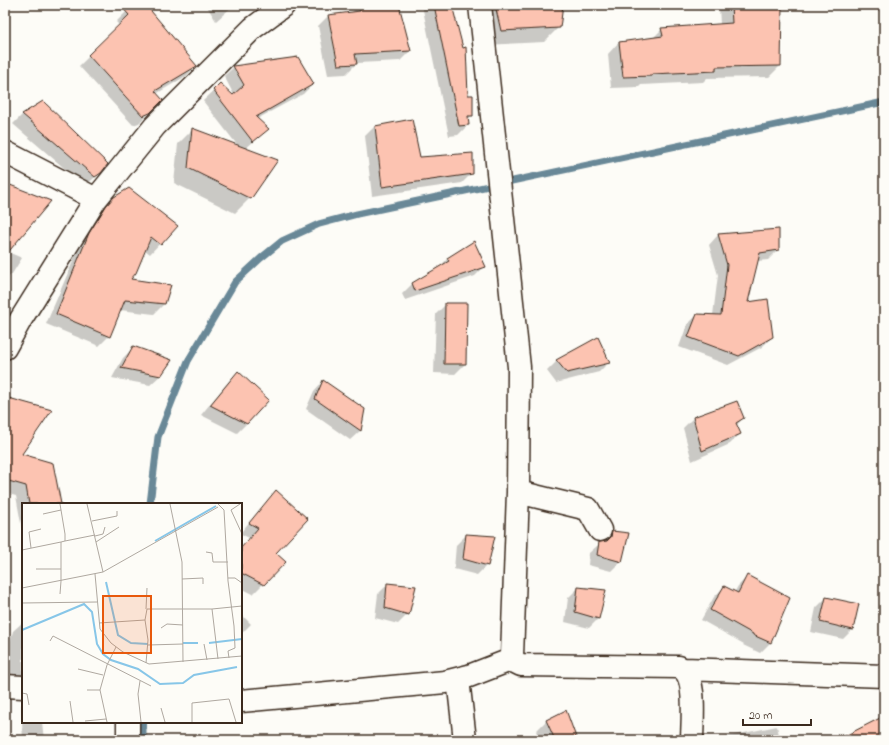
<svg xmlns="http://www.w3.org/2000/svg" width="889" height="745" font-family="'Indie Flower',sans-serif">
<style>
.shadow{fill:#0003}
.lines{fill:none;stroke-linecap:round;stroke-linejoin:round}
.stream{stroke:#698897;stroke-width:7}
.building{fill:#fcc3b1;stroke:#3b2a1e}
.minor-casing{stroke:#3b2a1e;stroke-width:25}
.minor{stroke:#fdfcf7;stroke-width:22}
.inset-river{fill:none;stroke:#87c6e8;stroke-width:2}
.inset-road{fill:none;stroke:#afa8a0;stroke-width:1}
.view{fill:#e8590c;fill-opacity:0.15;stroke:#e8590c;stroke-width:2}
.inset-edge{fill:none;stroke:#3b2a1e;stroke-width:2}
</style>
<rect width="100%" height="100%" fill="#fdfcf7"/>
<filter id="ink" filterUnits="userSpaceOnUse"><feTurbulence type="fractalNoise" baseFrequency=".025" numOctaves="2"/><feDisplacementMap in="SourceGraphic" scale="8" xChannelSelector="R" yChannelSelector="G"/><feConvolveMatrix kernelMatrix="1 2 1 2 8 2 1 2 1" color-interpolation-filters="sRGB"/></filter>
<g filter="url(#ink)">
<!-- shadow -->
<path class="shadow" d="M 137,5 L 145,5 L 196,66 L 186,76 L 156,94 L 162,100 L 139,123 L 133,125 L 79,66 L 120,26 L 116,22 L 126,12 Z
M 206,5 L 234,5 L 216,21 Z
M 359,5 L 398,5 L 410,51 L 400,61 L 357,63 L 346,74 L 328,75 L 318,26 L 328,16 L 351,13 Z
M 422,5 L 451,5 L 467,96 L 472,115 L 468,120 L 468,125 L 458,135 L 449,136 Z
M 487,5 L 562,5 L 559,27 L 544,42 L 486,45 Z
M 719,5 L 759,5 L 780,66 L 769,77 L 707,78 L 703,82 L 641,85 L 639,87 L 611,88 L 608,54 L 619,42 L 652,39 L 662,29 L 720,25 Z
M 234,67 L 313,84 L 303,94 L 257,119 L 268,129 L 245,149 L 250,198 L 235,213 L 174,183 L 178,144 L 193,129 L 238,146 L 203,101 L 220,85 L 233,97 L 234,95 L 224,76 Z
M 23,114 L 101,172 L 85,186 L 13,124 Z
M 375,126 L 419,158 L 472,173 L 462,183 L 372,196 L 365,136 Z
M 5,184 L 8,252 L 22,258 L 12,274 L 5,280 Z
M 115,197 L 176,226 L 150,254 L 145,250 L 129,280 L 170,286 L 164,304 L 154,314 L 120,310 L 109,336 L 99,346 L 46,324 L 80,245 L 96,217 Z
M 718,235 L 778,250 L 768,260 L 757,261 L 747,303 L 772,337 L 762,347 L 728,365 L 679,347 L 687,325 L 697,315 L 713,315 L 718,275 L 709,245 Z
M 474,243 L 485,266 L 475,276 L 405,300 L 402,294 L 412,284 L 438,269 L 447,259 Z
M 446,304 L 465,364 L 455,374 L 434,373 L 436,314 Z
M 133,348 L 161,375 L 150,385 L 112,378 L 123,358 Z
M 557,361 L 609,362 L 599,372 L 556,383 L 547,371 Z
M 238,372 L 247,423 L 237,433 L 201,415 L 228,382 Z
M 323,381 L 364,410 L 360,431 L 350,440 L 306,409 L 314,391 Z
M 5,398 L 21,455 L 60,504 L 23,504 L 22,529 L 16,496 L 5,493 Z
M 693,418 L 743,418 L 736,426 L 740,434 L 730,444 L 692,461 L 683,428 Z
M 276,491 L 274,553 L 263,584 L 253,594 L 241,588 L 241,548 L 249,538 L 241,534 L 241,532 Z
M 613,532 L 621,561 L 611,571 L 588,565 L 589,553 Z
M 466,535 L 487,565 L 477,575 L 454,569 L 456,545 Z
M 748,576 L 789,599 L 770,643 L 760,653 L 743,645 L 744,644 L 701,620 L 714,597 L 724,587 L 734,593 L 738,586 Z
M 388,584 L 408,614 L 398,624 L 375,618 L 378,594 Z
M 578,588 L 599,618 L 589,628 L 565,622 L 568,598 Z
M 826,598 L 853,629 L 843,639 L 811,632 L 816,608 Z
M 241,614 L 251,624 L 241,634 Z
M 23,622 L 23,687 L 5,679 L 5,658 L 13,631 Z
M 23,703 L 23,722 L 42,722 L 44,740 L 23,740 L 21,705 Z
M 565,711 L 576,740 L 540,740 L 536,731 L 546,721 Z
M 777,726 L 780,739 L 779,740 L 722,740 L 725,737 Z"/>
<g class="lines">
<!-- stream -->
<path class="stream" d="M 150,504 L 158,437 L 188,361 L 235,282 L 261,258 L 282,241 L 319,224 L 357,214 L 884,102
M 143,722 L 143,740"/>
</g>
<!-- building -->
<path class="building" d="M 120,5 L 146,5 L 197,66 L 155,91 L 163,100 L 150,113 L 143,116 L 88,55 L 129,15 Z
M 359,5 L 399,5 L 411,51 L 355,54 L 357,64 L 338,65 L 328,15 L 360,11 Z
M 434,5 L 452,5 L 463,48 L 466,47 L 468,95 L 473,95 L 473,116 L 468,116 L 469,125 L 459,126 Z
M 495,5 L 563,5 L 560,28 L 501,31 Z
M 731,5 L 782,5 L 781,66 L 716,67 L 716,71 L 652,74 L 652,76 L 623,77 L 619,42 L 663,36 L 661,28 L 732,23 Z
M 298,57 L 314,84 L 256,117 L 269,129 L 253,142 L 213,90 L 220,83 L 233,95 L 244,85 L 233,66 Z
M 43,101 L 108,164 L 101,173 L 95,177 L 22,114 Z
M 412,119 L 420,157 L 473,153 L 473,174 L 382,187 L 375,126 Z
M 192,128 L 278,160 L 251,199 L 188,168 Z
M 5,183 L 51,201 L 5,256 Z
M 129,188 L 178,226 L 161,245 L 151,237 L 136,273 L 131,279 L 171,285 L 165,304 L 125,300 L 110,337 L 56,314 L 89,233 L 106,206 L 114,197 Z
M 779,229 L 779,250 L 760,253 L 748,302 L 768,299 L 773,337 L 739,356 L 688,337 L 697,314 L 721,315 L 727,265 L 718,234 Z
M 474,241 L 486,267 L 415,291 L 412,283 L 449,261 L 447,258 Z
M 445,303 L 467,303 L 466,364 L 444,364 Z
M 598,337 L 610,363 L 567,373 L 556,360 Z
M 133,346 L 172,360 L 161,376 L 121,368 Z
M 238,371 L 269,400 L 247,424 L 210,405 Z
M 323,380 L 365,409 L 361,431 L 315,399 Z
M 5,397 L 52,410 L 22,454 L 53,463 L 61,504 L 29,504 L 26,486 L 5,480 Z
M 737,401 L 744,418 L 736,423 L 741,434 L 702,451 L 693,417 Z
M 276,490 L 308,519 L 276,553 L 286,562 L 264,585 L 241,573 L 241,548 L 258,528 L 249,523 Z
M 612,531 L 629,533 L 622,562 L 597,555 L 599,542 L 607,541 L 611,537 Z
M 466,534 L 495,536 L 488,566 L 463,559 Z
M 747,575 L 790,598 L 771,643 L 753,635 L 753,634 L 710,610 L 724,586 L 738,593 Z
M 387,583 L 416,586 L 409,615 L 385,608 Z
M 578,587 L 606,590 L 599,619 L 575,612 Z
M 826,597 L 859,604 L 853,630 L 820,622 Z
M 566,710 L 577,740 L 555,740 L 546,720 Z
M 884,716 L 884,740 L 837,740 Z"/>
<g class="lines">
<!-- minor casing -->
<g class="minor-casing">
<path id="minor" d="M 480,5 L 519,367 L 518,492 L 512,656 L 515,662 L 521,665 L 679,667 C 698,674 692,723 692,740
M 5,152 L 96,199
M 5,348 L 21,319 L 96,199 L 155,126 L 253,28 L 284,5
M 518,492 L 588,509 L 600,530
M 684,669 L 884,676
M 458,679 L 465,740
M 5,686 L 23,687
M 241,701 L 445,682 L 469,676 L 513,659
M 128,722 L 128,740"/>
</g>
<!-- minor -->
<use href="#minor" class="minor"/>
</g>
</g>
<!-- overview -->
<g transform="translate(22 503)">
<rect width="220" height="220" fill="#fdfcf7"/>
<path class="inset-river" d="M 133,38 L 194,3M 84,79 L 96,132 L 109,140 L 126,141M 0,127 L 62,101 L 70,109 L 75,141 L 81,151 L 89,157 L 116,166 L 138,181 L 161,180 L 172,172 L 215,164M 161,140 L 176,140M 187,140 L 220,136"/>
<path class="inset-road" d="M 38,1 L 43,31 L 43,38 L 39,39 L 39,78M 65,1 L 81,69M 148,1 L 160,59 L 161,159M 196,1 L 202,7 L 206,78 L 212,123 L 213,145 L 206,148 L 207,155M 218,1 L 209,7 L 220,31M 21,11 L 39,7M 70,18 L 95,13 L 95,8M 73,33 L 81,31 L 83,24M 43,38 L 73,32M 74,39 L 97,24M 9,45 L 7,29 L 19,26M 0,47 L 39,39M 184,49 L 190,50 L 191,59 L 206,59M 14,66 L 39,66M 73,71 L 78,126 L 89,140 L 101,149 L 127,161 L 220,153M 206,75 L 213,75 L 220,80M 160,76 L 181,75 L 181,81M 0,85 L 81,69 L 196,4M 38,91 L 39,78M 0,100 L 75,99M 124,106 L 125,85M 190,106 L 196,156M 123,117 L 126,137 L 124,160M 77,120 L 123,117 L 125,106 L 190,106 L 220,103M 139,125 L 145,121 L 161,122M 28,138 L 31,133 L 129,183M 182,141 L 185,157M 126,142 L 161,141M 56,166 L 81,172M 118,178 L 116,191 L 119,219M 65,187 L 78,187M 0,190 L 5,191 L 7,202M 48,198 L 51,219M 139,205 L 143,219M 63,218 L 84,216M 85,219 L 78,187 L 85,162 L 94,144M 170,219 L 170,200 L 207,196 L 214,219"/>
<path class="view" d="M 81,93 L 129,93 L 129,150 L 81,150 Z"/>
<rect width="220" height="220" class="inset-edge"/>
</g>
<!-- margin -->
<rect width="889" height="745" fill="none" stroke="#fdfcf7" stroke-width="20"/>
<rect x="10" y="10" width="869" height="725" fill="none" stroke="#3b2a1e" stroke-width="1.5" filter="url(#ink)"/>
<!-- scale -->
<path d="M743 719v6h68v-6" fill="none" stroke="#3b2a1e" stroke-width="2"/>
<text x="749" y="719" font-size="12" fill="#3b2a1e" stroke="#fdfcf7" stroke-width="3" paint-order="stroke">20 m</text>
</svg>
